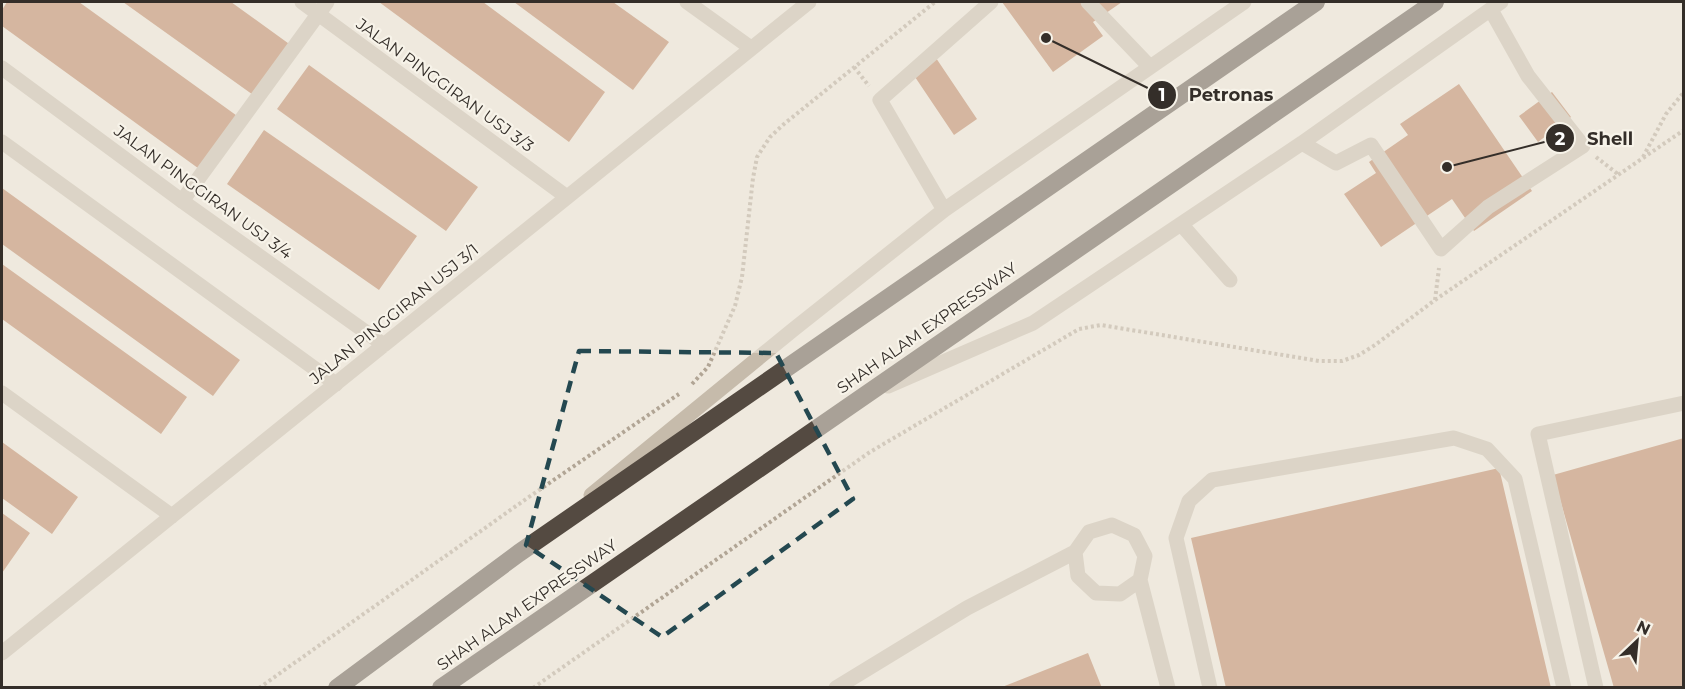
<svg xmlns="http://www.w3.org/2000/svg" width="1685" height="689" font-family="Montserrat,sans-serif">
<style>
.building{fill:#b67954}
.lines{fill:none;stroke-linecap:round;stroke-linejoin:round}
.path{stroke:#b1a595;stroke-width:4;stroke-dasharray:3 3;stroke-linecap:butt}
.lane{stroke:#c6bbab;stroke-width:15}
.street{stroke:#c6bbab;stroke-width:15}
.highway{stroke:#544a41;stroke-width:18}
.marked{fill:none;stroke:#244850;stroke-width:4.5;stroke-dasharray:12 8;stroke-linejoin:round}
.labels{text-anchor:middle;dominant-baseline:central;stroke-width:4.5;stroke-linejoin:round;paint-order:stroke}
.street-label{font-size:16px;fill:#342e29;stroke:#f7f3e9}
.leader{fill:none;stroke:#342e29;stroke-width:2}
.callout-dot{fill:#342e29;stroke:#f7f3e9;stroke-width:2}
.mark-label{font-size:18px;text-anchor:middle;font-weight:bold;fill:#fff}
.callout-label{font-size:18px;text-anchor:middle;font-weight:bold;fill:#342e29;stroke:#f7f3e9;stroke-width:4.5;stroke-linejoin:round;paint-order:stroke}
</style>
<rect width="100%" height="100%" fill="#efe9de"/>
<!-- building -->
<path class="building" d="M 7,2 L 79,2 L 240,118 L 202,171 L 2,26 L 2,10 Z
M 123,2 L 231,2 L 292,46 L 256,97 Z
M 379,2 L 483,2 L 605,92 L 569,142 Z
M 514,2 L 613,2 L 669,42 L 633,90 Z
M 1002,2 L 1122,2 L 1093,22 L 1103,36 L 1053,72 Z
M 936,58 L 977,119 L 954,135 L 913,74 Z
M 309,65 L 478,187 L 446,231 L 277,109 Z
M 1459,84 L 1532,191 L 1474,231 L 1452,199 L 1381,247 L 1344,194 L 1376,173 L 1369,162 L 1408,135 L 1400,124 Z
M 1552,92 L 1571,117 L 1538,142 L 1519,116 Z
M 264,130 L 417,236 L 379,290 L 227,184 Z
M 2,188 L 240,360 L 213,396 L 2,244 Z
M 2,264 L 187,397 L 161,434 L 2,319 Z
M 1684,438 L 1684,688 L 1614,688 L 1553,475 Z
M 2,442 L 78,497 L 52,534 L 2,498 Z
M 1499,468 L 1551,688 L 1226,688 L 1191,538 Z
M 2,513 L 30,533 L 2,573 Z
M 1088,653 L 1102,688 L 1002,688 L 1002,687 Z"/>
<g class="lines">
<!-- path -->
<path class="path" d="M 854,67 L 869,86
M 1596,157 L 1619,175
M 1643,157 L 1666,114 L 1684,92
M 1435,300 L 1439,268
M 692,384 L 708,367 L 735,306 L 742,277 L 753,178 L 757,157 L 770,137 L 784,124 L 935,2
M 259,688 L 526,499 L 679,394
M 533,688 L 870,452 L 1079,329 L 1101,325 L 1319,361 L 1342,361 L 1359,355 L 1375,345 L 1435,300 L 1684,130"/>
<!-- lane -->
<path class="lane" d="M 1088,2 L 1150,67
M 1302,143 L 1336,163 L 1371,145 L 1441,249 L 1488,207 L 1583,146 L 1528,76 L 1491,10
M 182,201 L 327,2
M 944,210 L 880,100 L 991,2
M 1181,224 L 1230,280
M 888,386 L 1033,323 L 1302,143 L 1501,2
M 591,495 L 794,329 L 944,210 L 1244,2
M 1112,525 L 1134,535 L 1145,556 L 1140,580 L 1120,594 L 1096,593 L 1078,576 L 1075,552 L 1089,532 Z
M 1140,580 L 1168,688
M 836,688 L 967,608 L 1075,552
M 1210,688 L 1176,538 L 1189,501 L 1212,480 L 1454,438 L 1487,449 L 1515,479 L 1564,688
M 1596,688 L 1538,434 L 1684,403"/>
<!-- street -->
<path class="street" d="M 302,2 L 567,197
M 687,2 L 751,48
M 2,68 L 182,201 L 384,345
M 2,142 L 336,384
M 2,393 L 172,516
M 2,653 L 809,2"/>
<!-- highway -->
<path class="highway" d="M 337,688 L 519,553 L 1316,2
M 441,688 L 1435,2"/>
</g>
<!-- marked area -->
<path d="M0 0H1685V689H0ZM 579,351 L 776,353 L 853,499 L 662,637 L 526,545 Z" fill="#efe9de" fill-opacity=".55" fill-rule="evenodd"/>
<path class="marked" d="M 579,351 L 776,353 L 853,499 L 662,637 L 526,545 Z"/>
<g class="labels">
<!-- street labels -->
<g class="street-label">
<text transform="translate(445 85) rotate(36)">JALAN PINGGIRAN USJ 3/3</text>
<text transform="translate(203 192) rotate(36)">JALAN PINGGIRAN USJ 3/4</text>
<text transform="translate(394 314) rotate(-39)">JALAN PINGGIRAN USJ 3/1</text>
<text transform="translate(927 328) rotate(-35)">SHAH ALAM EXPRESSWAY</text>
<text transform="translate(527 605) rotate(-35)">SHAH ALAM EXPRESSWAY</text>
</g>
</g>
<!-- callouts -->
<path class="leader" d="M1046 38L1162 95M1447 167L1560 138"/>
<g class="callout-dot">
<circle cx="1046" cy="38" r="6"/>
<circle cx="1447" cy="167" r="6"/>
<circle cx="1162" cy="95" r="15"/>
<circle cx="1560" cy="138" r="15"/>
</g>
<g class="mark-label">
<text x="1162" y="101">1</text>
<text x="1560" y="145">2</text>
</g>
<g class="callout-label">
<text x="1231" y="101">Petronas</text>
<text x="1610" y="145">Shell</text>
</g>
<!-- border -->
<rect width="1685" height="689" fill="none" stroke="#342e29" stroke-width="6"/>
<!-- north arrow -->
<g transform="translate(1637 641) rotate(26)" stroke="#f7f3e9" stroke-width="4.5" paint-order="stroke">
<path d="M0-4.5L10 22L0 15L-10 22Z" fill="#342e29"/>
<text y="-9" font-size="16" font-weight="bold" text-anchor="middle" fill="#342e29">N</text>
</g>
</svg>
